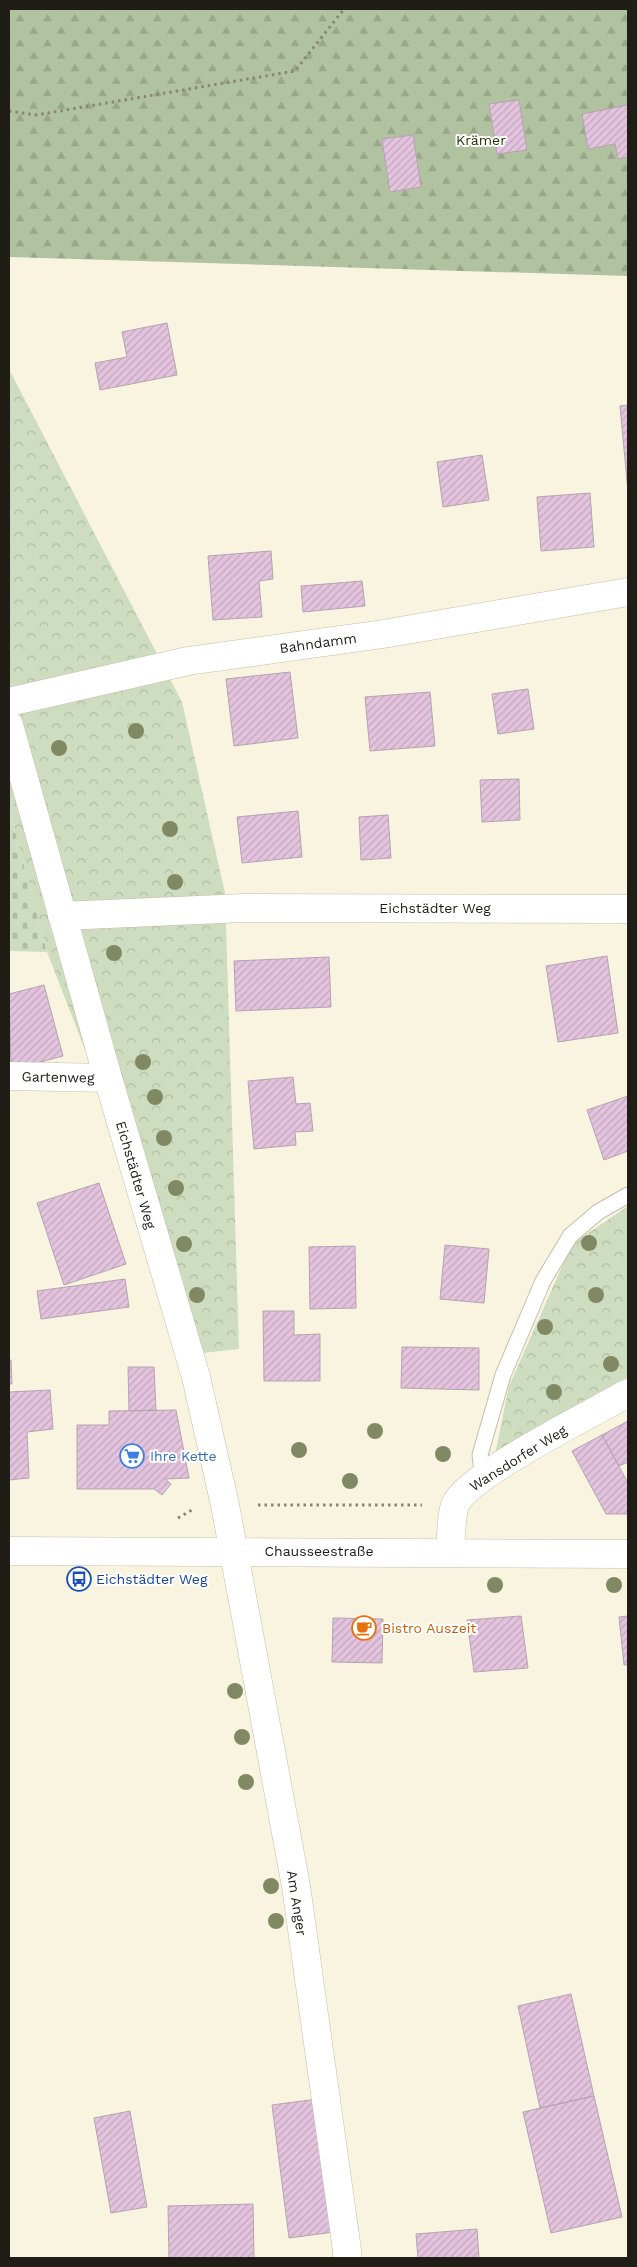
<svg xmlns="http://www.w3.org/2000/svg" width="637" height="2267" font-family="'Work Sans',sans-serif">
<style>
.forest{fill:url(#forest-firs)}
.cemetery{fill:url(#cemetery-stones)}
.park{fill:url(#park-crowns)}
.building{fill:url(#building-hatch);stroke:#b4a3b1}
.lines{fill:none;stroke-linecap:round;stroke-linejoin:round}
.service-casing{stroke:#c4beab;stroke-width:17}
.minor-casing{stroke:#c4beab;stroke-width:29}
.secondary-casing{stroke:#c4beab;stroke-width:29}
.path{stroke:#898577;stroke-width:3;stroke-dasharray:2.5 4;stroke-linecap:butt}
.service{stroke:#fff;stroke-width:15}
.minor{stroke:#fff;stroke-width:28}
.secondary{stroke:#fff;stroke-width:28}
.tree{fill:#818964}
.labels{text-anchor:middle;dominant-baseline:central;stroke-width:4;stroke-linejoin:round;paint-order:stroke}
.park-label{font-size:14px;fill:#1f3200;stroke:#fff}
.street-label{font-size:14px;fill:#1f1d16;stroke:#fff}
.shop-label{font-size:14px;fill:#366cbe;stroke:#fff;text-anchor:start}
.transit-label{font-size:14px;fill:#164399;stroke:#fff;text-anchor:start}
.food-label{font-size:14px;fill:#c56008;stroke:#fff;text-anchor:start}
</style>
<defs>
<pattern id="forest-firs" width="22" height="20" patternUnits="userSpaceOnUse" patternTransform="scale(1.25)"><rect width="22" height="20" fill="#b1c2a0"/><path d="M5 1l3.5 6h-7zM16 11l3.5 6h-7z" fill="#98a689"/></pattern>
<pattern id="cemetery-stones" width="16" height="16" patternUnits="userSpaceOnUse" patternTransform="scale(1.25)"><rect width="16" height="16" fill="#ceddbf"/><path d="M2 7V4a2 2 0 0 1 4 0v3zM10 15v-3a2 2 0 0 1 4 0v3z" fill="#b0bda3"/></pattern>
<pattern id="park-crowns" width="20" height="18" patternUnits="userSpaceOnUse" patternTransform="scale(1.25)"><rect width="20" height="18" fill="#ceddbf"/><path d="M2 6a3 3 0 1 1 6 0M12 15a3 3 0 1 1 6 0" fill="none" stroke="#b0bda3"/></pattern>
<pattern id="building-hatch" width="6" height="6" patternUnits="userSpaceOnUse" patternTransform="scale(1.25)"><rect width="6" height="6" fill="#e3c3dd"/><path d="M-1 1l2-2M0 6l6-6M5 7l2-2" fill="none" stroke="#c2a7bd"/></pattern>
</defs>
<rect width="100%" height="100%" fill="#f9f4df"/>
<!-- forest -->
<path class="forest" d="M 9,9 L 628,9 L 628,276 L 9,257 Z"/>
<!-- cemetery -->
<path class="cemetery" d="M 9,808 L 47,952 L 9,951 Z"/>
<!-- park -->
<path class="park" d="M 9,369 L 182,702 L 225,893 L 239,1349 L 203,1353 L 47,952 L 9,808 Z
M 628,1206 L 628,1377 L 495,1455 L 509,1386 L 572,1244 Z"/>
<!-- building -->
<path class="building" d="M 519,100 L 527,150 L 497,154 L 489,104 Z
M 628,105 L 628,157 L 618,159 L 615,144 L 588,149 L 582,114 Z
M 413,135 L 421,187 L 390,192 L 382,139 Z
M 167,323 L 177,375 L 100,390 L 95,363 L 127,357 L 122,332 Z
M 628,405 L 628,492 L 620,406 Z
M 482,455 L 489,500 L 443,507 L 437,462 Z
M 590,493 L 594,547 L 541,551 L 537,497 Z
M 271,551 L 273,579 L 259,581 L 262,617 L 213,620 L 208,556 Z
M 362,581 L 365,606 L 303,612 L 301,586 Z
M 290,672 L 298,738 L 234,746 L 226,679 Z
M 528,689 L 534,729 L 498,734 L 492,694 Z
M 430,692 L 435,746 L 370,751 L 365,697 Z
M 519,779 L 520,820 L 482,822 L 480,780 Z
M 298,811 L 302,857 L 242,863 L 237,817 Z
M 388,815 L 391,858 L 361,860 L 359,817 Z
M 607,956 L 618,1033 L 558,1042 L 546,966 Z
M 329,957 L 331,1007 L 236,1011 L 234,961 Z
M 44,985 L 63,1056 L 11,1070 L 9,994 Z
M 293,1077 L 296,1104 L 310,1103 L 313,1131 L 295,1132 L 296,1145 L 254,1149 L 248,1081 Z
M 628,1096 L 628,1151 L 604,1160 L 587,1110 Z
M 99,1183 L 126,1264 L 64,1285 L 37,1203 Z
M 445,1245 L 489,1249 L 484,1303 L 440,1299 Z
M 355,1246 L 356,1308 L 310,1309 L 309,1247 Z
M 125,1279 L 129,1307 L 41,1319 L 37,1291 Z
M 263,1311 L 294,1311 L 294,1335 L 320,1334 L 320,1381 L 264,1381 Z
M 402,1347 L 479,1348 L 479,1390 L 401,1388 Z
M 9,1360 L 11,1360 L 12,1384 L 9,1384 Z
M 128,1367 L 154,1367 L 156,1410 L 129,1411 Z
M 50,1390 L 53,1429 L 27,1432 L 29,1478 L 9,1480 L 9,1392 Z
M 176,1410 L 189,1478 L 165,1479 L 171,1484 L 162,1495 L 154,1489 L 77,1489 L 77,1425 L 109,1425 L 109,1411 Z
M 628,1421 L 628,1462 L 619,1466 L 602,1435 Z
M 602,1435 L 628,1483 L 628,1514 L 606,1514 L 572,1451 Z
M 521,1616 L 528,1668 L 474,1672 L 467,1620 Z
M 628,1616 L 628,1665 L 624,1665 L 619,1617 Z
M 333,1618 L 383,1619 L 382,1663 L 332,1662 Z
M 571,1994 L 594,2096 L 540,2108 L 518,2006 Z
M 594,2096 L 622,2217 L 551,2233 L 523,2112 Z
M 317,2099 L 334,2232 L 289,2238 L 272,2105 Z
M 130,2111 L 147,2207 L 111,2213 L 94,2118 Z
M 253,2204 L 254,2258 L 169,2258 L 168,2206 Z
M 477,2229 L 479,2258 L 418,2258 L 416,2234 Z"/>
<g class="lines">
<!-- service casing -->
<g class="service-casing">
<path id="service" d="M 483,1478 L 480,1455 L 503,1375 L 543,1281 L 570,1236 L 598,1212 L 628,1195"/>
</g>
<!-- minor casing -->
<g class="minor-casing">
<path id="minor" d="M 9,702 L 188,661 L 383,634 L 628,592
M 9,725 L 108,1078 L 196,1377 L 225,1505 L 296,1886 L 347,2250 L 347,2258
M 62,916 L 244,908 L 628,909
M 9,1076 L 108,1078
M 450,1552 C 451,1540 451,1513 456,1503 C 472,1473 593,1413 628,1393"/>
</g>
<!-- secondary casing -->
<g class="secondary-casing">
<path id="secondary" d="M 9,1551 L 628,1554"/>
</g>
<!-- path -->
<path class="path" d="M 9,111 L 36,115 L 295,71 L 344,9
M 258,1505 L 422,1505
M 178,1518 L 192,1510"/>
<!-- service -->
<use href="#service" class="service"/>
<!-- minor -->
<use href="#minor" class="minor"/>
<!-- secondary -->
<use href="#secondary" class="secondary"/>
</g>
<!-- trees -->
<g class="tree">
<circle cx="136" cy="731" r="8"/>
<circle cx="59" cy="748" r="8"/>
<circle cx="170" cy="829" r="8"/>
<circle cx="175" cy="882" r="8"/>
<circle cx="114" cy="953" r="8"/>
<circle cx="143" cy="1062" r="8"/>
<circle cx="155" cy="1097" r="8"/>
<circle cx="164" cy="1138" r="8"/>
<circle cx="176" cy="1188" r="8"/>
<circle cx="589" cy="1243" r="8"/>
<circle cx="184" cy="1244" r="8"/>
<circle cx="197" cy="1295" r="8"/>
<circle cx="596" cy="1295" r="8"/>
<circle cx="545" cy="1327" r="8"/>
<circle cx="611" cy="1364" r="8"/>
<circle cx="554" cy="1392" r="8"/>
<circle cx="375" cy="1431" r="8"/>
<circle cx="299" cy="1450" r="8"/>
<circle cx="443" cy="1454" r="8"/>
<circle cx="350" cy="1481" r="8"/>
<circle cx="495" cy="1585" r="8"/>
<circle cx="614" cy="1585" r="8"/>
<circle cx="235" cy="1691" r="8"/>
<circle cx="242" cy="1737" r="8"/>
<circle cx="246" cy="1782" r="8"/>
<circle cx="271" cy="1886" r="8"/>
<circle cx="276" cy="1921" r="8"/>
</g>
<!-- icons -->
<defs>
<g id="supermarket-ring" transform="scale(1.25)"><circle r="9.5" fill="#fff" stroke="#3f7fe0" stroke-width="1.5"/><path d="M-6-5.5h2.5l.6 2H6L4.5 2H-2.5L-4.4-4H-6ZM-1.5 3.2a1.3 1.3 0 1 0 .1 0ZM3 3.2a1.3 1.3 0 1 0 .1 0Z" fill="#3f7fe0"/></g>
<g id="bus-ring" transform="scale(1.25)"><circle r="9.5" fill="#fff" stroke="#1a4fb4" stroke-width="1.5"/><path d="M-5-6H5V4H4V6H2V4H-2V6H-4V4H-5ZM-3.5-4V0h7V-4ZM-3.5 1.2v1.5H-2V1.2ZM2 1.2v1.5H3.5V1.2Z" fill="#1a4fb4"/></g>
<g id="cafe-ring" transform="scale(1.25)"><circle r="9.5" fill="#fff" stroke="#e8710a" stroke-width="1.5"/><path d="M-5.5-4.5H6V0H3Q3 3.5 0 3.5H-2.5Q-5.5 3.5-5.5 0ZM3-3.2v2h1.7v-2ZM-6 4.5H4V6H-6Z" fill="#e8710a"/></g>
</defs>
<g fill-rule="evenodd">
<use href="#supermarket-ring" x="132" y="1456"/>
<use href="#bus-ring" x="79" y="1579"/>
<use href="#cafe-ring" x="364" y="1628"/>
</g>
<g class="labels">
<!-- park labels -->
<g class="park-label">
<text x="481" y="140">Krämer</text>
</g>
<!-- street labels -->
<g class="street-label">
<text transform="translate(318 643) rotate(-8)">Bahndamm</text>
<text x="435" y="908">Eichstädter Weg</text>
<text transform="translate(58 1077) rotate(1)">Gartenweg</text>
<text transform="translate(136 1175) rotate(74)">Eichstädter Weg</text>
<text transform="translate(518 1458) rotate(-32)">Wansdorfer Weg</text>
<text x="319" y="1551">Chausseestraße</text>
<text transform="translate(297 1903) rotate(81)">Am Anger</text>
</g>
<!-- shop labels -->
<g class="shop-label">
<text x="150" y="1456">Ihre Kette</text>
</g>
<!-- transit labels -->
<g class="transit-label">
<text x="96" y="1579">Eichstädter Weg</text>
</g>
<!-- food labels -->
<g class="food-label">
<text x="382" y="1628">Bistro Auszeit</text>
</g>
</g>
<!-- border -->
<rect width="637" height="2267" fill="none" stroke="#1f1d16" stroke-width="20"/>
</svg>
